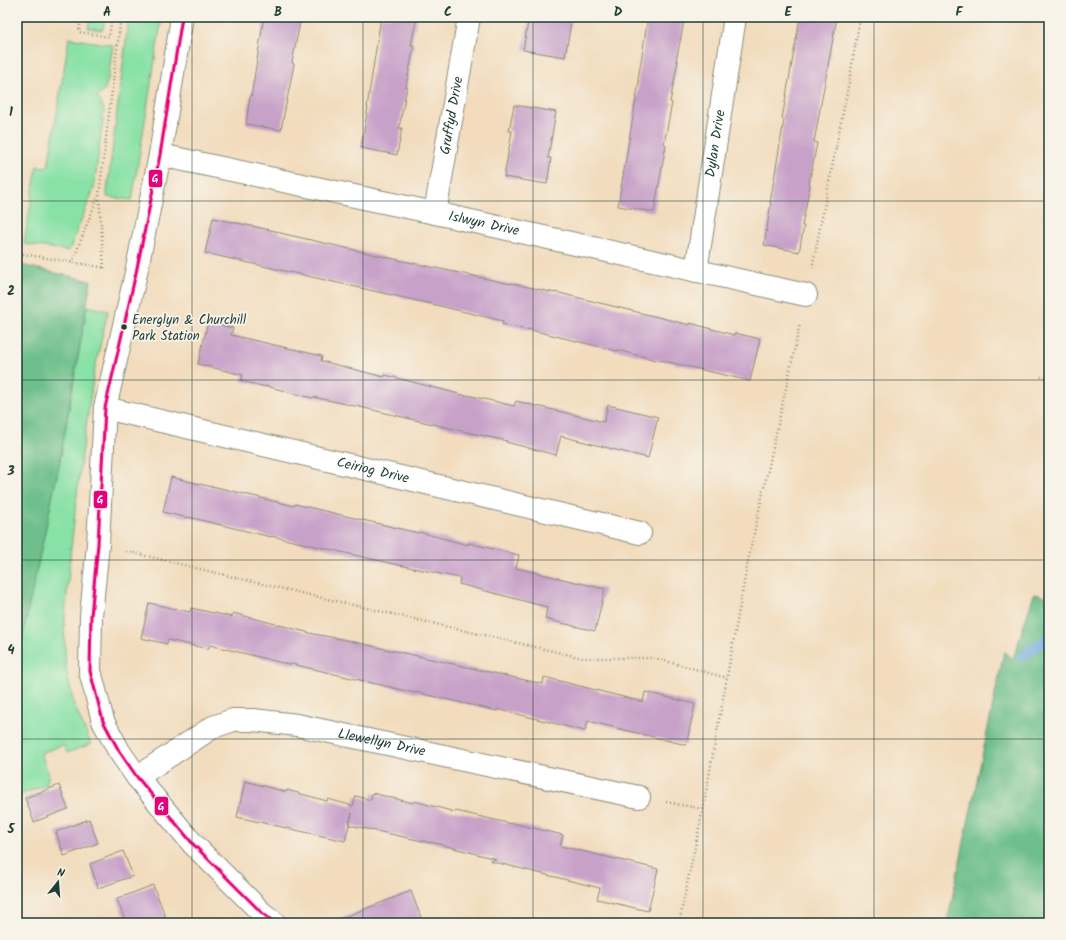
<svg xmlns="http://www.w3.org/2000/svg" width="1066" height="940" font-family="Kalam,sans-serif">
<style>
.green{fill:#88e1a6;stroke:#548f6d}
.forest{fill:#6ebf8b;stroke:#467e60}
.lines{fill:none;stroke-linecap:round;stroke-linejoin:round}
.stream{stroke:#6ea7de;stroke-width:10}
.building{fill:#c8a1c9}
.street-casing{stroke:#888c78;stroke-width:24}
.path{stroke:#888c78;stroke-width:2.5;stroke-dasharray:1 3;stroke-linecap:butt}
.street{stroke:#fff;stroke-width:22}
.bus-1-casing{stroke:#f7f3e8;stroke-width:6}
.bus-1{stroke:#e5007d;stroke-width:3}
.grid{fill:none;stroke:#1f3d34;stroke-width:1;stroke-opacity:0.55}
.bus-dot{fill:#1f3d34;stroke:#f7f3e8;stroke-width:1.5}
.labels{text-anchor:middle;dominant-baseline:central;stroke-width:3.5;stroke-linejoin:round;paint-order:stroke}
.bus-label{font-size:13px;fill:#1f3d34;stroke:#f7f3e8;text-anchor:start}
.street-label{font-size:14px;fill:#1f3d34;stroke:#f7f3e8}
.line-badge{stroke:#f7f3e8;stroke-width:1.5}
.badge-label{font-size:11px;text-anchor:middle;font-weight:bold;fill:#fff}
.neatline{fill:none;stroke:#1f3d34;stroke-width:1.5}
.grid-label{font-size:13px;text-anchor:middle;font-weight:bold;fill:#1f3d34}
</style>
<rect width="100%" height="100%" fill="#f7f3e8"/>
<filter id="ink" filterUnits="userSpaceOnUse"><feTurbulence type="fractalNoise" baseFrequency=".025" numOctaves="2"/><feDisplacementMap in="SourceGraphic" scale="8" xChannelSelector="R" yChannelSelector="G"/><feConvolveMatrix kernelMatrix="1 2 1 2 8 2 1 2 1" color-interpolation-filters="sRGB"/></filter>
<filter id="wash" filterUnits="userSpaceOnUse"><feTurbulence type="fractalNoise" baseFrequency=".012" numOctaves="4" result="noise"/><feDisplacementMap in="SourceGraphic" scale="16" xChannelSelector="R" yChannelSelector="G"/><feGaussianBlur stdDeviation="0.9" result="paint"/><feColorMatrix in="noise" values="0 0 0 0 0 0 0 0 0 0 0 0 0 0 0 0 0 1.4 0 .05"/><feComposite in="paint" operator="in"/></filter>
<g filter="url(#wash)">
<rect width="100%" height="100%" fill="#f2dcbd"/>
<!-- green -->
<path class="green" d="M 90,17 L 105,17 L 103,30 L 88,28 Z
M 129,17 L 162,17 L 132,200 L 107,197 L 107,191 Z
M 69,38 L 113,45 L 108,79 L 104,91 L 97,97 L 101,102 L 104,111 L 94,188 L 69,251 L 24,244 L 37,166 L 48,167 Z
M 87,306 L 108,311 L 94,372 L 80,468 L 71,548 L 64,628 L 66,668 L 74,705 L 91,744 L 67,753 L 63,745 L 41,753 L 49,775 L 46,785 L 17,796 L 17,661 L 59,466 Z"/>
<!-- forest -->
<path class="forest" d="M 21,265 L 91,281 L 59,466 L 17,661 L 17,305 Z
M 1034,594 L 1049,597 L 1049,923 L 947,923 L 1004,652 L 1013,659 Z"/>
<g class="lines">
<!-- stream -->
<path class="stream" d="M 1022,657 L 1049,637"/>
</g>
<g id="blocks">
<!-- building -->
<path class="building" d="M 264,17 L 278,17 L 300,22 L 292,63 L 294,64 L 281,130 L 246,124 L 250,97 L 251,97 Z
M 381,17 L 417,17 L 411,45 L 414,45 L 406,87 L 407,87 L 399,128 L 402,128 L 397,155 L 361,148 L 368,107 L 367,107 Z
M 529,17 L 572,17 L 565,57 L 523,50 Z
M 648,17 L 685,17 L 676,61 L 678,61 L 670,102 L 672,103 L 664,144 L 666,145 L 654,212 L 618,206 L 639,81 L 638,80 Z
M 800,17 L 837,17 L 814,142 L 817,143 L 809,184 L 810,185 L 802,226 L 804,226 L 799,252 L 764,245 L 771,203 L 770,203 L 784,120 L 782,119 Z
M 514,105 L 556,112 L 548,158 L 551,158 L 547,184 L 504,177 L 512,131 L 509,131 Z
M 213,218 L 280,232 L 280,233 L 403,261 L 511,284 L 511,283 L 555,293 L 555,292 L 690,325 L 690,323 L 734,335 L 735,333 L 760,339 L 750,381 L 660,360 L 660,361 L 617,350 L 617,351 L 527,329 L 527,330 L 502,324 L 503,321 L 436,305 L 205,253 Z
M 208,322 L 233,328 L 231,335 L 322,356 L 321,361 L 384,377 L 385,375 L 467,396 L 467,395 L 514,406 L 516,401 L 604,422 L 608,405 L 658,417 L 648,458 L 561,436 L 556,455 L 506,442 L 507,441 L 458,430 L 360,407 L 313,397 L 312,398 L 266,386 L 266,387 L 241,381 L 243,375 L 198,364 Z
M 171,477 L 212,487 L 212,486 L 294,506 L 295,504 L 418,533 L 419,532 L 468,545 L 468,543 L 519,555 L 516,568 L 605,589 L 595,631 L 545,619 L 547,607 L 459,584 L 460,578 L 385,562 L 271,536 L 271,537 L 188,517 L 188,518 L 163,512 Z
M 149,603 L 190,612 L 191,608 L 232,617 L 233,613 L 314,634 L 341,639 L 543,684 L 544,677 L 643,702 L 645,692 L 695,704 L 686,745 L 588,721 L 585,731 L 497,709 L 497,711 L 415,692 L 415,693 L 292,664 L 291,665 L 210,645 L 208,649 L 168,640 L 167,644 L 141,638 Z
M 245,781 L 286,792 L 287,790 L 327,801 L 328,799 L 353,806 L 356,796 L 371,800 L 372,793 L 413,803 L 414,801 L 455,812 L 456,811 L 512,824 L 512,823 L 563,835 L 560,846 L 658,869 L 648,911 L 597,899 L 600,888 L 490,861 L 496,859 L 431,842 L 431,843 L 349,825 L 352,813 L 345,841 L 237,817 Z
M 59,785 L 68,809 L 34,822 L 25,798 Z
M 89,819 L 98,843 L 64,856 L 56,832 Z
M 123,851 L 133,876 L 98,888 L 90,864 Z
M 153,885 L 168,923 L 126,923 L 117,899 Z
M 411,891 L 423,923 L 334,923 L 334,921 Z"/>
</g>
</g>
<g filter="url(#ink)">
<use href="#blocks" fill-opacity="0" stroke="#888c78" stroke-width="1"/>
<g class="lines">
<!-- street casing -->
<g class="street-casing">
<g id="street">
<path d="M 182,17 L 160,155 L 136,273 L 105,408 L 98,544 L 91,616 L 90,671 L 103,721 L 119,751 L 137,777 L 193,844 L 262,913 L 275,923"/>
<path id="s1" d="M 160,155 L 435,213 L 806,295"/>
<path id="s2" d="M 435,213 L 469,17"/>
<path id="s3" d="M 696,271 L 735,17"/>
<path id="s4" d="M 105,408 L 640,533"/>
<path id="s5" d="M 137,777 L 213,727 L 233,720 L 253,720 L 297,725 L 639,797"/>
</g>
</g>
<!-- path -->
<path class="path" d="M 81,17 L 79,32 L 109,37 L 112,17
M 23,254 L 106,268
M 72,263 L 98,196
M 104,268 L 99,195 L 121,17
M 812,268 L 849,82 L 860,17
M 1041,377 L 1049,378
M 126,551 L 262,584 L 583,658 L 655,658 L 727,678
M 666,802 L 703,809
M 679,923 L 703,809 L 748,561 L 800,324"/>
<!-- street -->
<use href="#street" class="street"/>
<!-- bus-1 casing -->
<g class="bus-1-casing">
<path id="bus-1" d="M 182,17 L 160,155 L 136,273 L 105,408 L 98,544 L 91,616 L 90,671 L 103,721 L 119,751 L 137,777 L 193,844 L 262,913 L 275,923"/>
</g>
<!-- bus-1 -->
<use href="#bus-1" class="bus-1"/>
</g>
</g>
<!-- grid -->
<path class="grid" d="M 192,17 L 192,923M 363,17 L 363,923M 533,17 L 533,923M 703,17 L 703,923M 874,17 L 874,923M 17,201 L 1049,201M 17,380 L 1049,380M 17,560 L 1049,560M 17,739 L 1049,739"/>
<!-- markers -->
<circle class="bus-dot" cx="124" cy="327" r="3.5"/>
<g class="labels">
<!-- bus labels -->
<g class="bus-label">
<text x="132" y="320">Energlyn &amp; Churchill<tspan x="132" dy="16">Park Station</tspan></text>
</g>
<!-- street labels -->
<g class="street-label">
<text stroke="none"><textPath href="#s2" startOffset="99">Gruffyd Drive</textPath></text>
<text stroke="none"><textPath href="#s3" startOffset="129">Dylan Drive</textPath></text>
<text stroke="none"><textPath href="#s1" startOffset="331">Islwyn Drive</textPath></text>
<text stroke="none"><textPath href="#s4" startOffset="275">Ceiriog Drive</textPath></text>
<text stroke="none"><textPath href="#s5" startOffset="263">Llewellyn Drive</textPath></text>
</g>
</g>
<g class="line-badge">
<rect x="148" y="169" width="15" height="19" rx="4" fill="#e5007d"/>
<rect x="93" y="490" width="15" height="19" rx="4" fill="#e5007d"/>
<rect x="154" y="796" width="15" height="20" rx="4" fill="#e5007d"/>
</g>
<g class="badge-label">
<text x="155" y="182">G</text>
<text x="100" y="503">G</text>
<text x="161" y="810">G</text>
</g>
<!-- margin -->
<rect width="1066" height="940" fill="none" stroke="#f7f3e8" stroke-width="44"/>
<!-- north arrow -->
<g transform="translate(58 882) rotate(17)" stroke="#f7f3e8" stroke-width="3" paint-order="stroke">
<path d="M0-3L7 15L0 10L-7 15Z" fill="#1f3d34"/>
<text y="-6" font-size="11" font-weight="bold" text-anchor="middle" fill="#1f3d34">N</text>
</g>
<rect x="22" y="22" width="1022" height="896" class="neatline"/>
<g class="grid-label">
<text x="107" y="16">A</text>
<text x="278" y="16">B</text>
<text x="448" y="16">C</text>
<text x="618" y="16">D</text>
<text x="788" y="16">E</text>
<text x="959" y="16">F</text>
<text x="11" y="116">1</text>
<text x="11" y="295">2</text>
<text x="11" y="475">3</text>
<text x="11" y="654">4</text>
<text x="11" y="833">5</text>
</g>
</svg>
